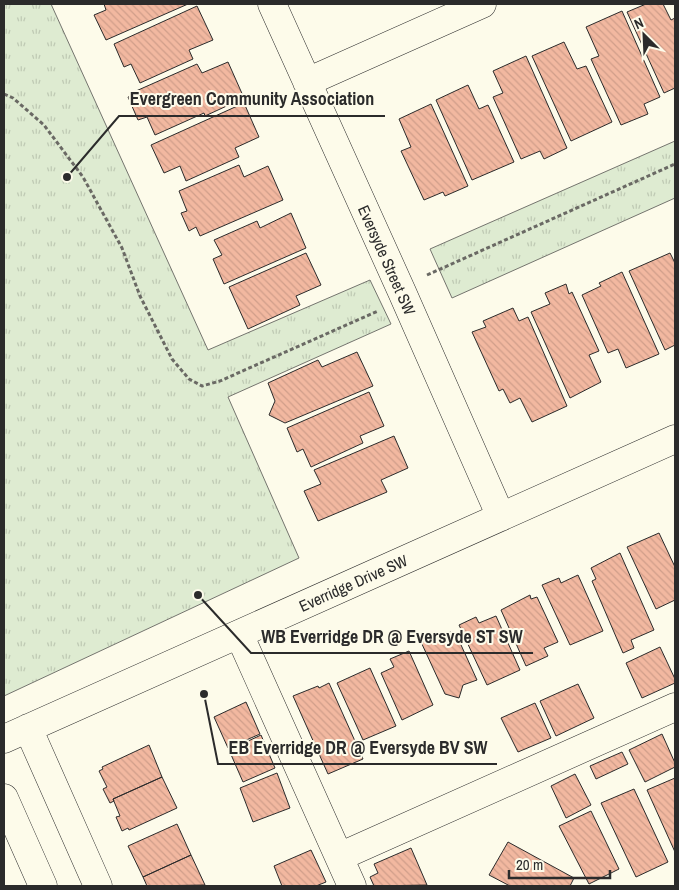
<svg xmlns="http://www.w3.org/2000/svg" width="679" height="890" font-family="'Archivo Narrow',sans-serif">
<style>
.park{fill:url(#park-tufts);stroke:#74746e}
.building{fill:url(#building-back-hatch);stroke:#2b2b2b}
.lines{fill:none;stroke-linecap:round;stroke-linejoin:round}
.minor-casing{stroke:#2b2b2b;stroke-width:29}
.path{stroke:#6a6964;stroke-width:3;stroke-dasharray:4 2.5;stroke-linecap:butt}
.minor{stroke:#fdfbea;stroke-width:28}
.labels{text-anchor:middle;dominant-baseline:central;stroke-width:4;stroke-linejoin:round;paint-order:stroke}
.street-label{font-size:16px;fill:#2b2b2b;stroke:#fdfbea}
.leader{fill:none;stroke:#2b2b2b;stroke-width:2}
.callout-dot{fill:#2b2b2b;stroke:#fdfbea;stroke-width:2}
.callout-label{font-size:18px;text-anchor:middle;font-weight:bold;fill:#2b2b2b;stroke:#fdfbea;stroke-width:4;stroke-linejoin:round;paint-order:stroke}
</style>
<defs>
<pattern id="park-tufts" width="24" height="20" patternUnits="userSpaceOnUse" patternTransform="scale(1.25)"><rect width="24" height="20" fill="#deebd1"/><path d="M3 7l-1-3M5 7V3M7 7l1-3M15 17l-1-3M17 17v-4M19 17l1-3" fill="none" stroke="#bfcab4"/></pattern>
<pattern id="building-back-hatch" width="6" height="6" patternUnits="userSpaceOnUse" patternTransform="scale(1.25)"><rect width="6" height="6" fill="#f2b8a0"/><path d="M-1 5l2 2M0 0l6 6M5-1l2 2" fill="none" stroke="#d09e8a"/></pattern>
</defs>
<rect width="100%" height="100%" fill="#fdfbea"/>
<!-- park -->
<path class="park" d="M 4,4 L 51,4 L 208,350 L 370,280 L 391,324 L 228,397 L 299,558 L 4,696 Z
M 675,141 L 675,198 L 452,298 L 430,249 Z"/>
<!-- building -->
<path class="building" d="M 104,4 L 188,4 L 106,40 L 94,15 L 106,10 Z
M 646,4 L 663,4 L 671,20 L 675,18 L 675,88 L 664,93 L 627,12 Z
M 197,6 L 213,40 L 189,50 L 193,59 L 140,83 L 131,64 L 124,67 L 114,44 Z
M 622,11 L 660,97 L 644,104 L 648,114 L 621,125 L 591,59 L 599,56 L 586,27 Z
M 564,42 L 577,69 L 586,66 L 612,122 L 571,141 L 532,56 Z
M 526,56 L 567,148 L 544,159 L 540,151 L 521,159 L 493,97 L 503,93 L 493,71 Z
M 228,62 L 244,98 L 205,116 L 204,113 L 155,135 L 147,117 L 138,120 L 128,97 L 137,93 L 136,91 L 197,64 L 202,73 Z
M 468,85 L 479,109 L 488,105 L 514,162 L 472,180 L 436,100 Z
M 244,103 L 259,137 L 235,148 L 239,157 L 186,181 L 180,166 L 164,173 L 151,145 Z
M 431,104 L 468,186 L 445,196 L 443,192 L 424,200 L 401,151 L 411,147 L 399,119 Z
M 239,165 L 244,177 L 268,166 L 283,200 L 200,236 L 196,227 L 189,231 L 181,213 L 187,211 L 179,191 Z
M 291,213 L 306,248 L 224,284 L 213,259 L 222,255 L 214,240 L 257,221 L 260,228 Z
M 306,253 L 321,285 L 296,296 L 300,305 L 248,329 L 229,287 Z
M 670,253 L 675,263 L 675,345 L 665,350 L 629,271 Z
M 622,272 L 659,354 L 626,368 L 618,349 L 608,353 L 582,295 L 601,286 L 599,283 Z
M 566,284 L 569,294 L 572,292 L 599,351 L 589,355 L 601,382 L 570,398 L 531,312 L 550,304 L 545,293 Z
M 513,308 L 519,321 L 528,317 L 567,406 L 532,422 L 520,398 L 510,403 L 503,389 L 499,391 L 472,332 L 486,327 L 483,321 Z
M 357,352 L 373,386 L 285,423 L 269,415 L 275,401 L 268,383 L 318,360 L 322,367 Z
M 369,392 L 384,426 L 360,436 L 363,443 L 311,467 L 303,449 L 297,452 L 287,428 Z
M 394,436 L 408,468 L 381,480 L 387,492 L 318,521 L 304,491 L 321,484 L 314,470 Z
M 659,533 L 675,567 L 675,600 L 656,609 L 627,547 Z
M 620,553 L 654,630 L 631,640 L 634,648 L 623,653 L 592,581 L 596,579 L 591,568 Z
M 578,575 L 603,631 L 570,645 L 542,585 L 559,578 L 561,583 Z
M 530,595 L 531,599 L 537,597 L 558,642 L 544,648 L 548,656 L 526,666 L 501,610 Z
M 496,616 L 520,670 L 487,685 L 459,625 L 476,617 L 479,623 Z
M 450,632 L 456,634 L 477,680 L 463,685 L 459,698 L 445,694 L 421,642 L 440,634 L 441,636 Z
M 660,647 L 675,679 L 675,683 L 642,698 L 626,663 Z
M 409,651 L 433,705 L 402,720 L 381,673 L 394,667 L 390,659 Z
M 370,668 L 396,726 L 363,740 L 337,683 Z
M 329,683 L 363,759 L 328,774 L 293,696 L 318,686 L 319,688 Z
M 578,684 L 594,718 L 556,736 L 540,701 Z
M 246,702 L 260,734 L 228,748 L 214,717 Z
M 535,703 L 551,738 L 518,752 L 501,718 Z
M 662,734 L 675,763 L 675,767 L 645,782 L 629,750 Z
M 261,735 L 275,768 L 243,782 L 229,750 Z
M 149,745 L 162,777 L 113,799 L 114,801 L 110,803 L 103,789 L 107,787 L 99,771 L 103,769 L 102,767 Z
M 622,752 L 628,764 L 596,779 L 590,766 Z
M 277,773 L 290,808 L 253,822 L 240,788 Z
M 575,774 L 591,805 L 566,818 L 551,786 Z
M 162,777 L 177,808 L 129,830 L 128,828 L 122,831 L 116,817 L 120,816 L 113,799 Z
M 675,778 L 675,852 L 647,790 Z
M 634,789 L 668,862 L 636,877 L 601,803 Z
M 591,811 L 619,869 L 589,884 L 559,826 Z
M 177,824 L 191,855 L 143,877 L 128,846 Z
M 508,842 L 574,878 L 570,886 L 510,886 L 489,875 Z
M 411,848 L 427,885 L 374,886 L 370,877 L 378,873 L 374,864 Z
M 311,850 L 326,882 L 316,886 L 282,886 L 274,866 Z
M 191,855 L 205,885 L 147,886 L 143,877 Z"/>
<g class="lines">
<!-- minor casing -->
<g class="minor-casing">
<path id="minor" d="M 272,4 L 402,292 L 501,517
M 307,82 L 482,4
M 239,634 L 352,886
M 28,728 L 98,886
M 4,739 L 675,439
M 4,798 L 43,886
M 339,857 L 675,707"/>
</g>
<!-- path -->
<path class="path" d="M 4,94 L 13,98 L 44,125 L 83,177 L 122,248 L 140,296 L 172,359 L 189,379 L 202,386 L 220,381 L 378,311
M 427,275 L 675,164"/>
<!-- minor -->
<use href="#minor" class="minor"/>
</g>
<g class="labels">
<!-- street labels -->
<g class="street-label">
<text transform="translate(387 260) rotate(66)">Eversyde Street SW</text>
<text transform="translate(353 583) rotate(-24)">Everridge Drive SW</text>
</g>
</g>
<!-- callouts -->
<path class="leader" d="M67 177L119 116H385M198 595L251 653H533M204 694L218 764H497"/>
<g class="callout-dot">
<circle cx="67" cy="177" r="5"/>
<circle cx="198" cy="595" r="5"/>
<circle cx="204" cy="694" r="5"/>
</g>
<g class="callout-label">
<text x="252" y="105">Evergreen Community Association</text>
<text x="392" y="643">WB Everridge DR @ Eversyde ST SW</text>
<text x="358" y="754">EB Everridge DR @ Eversyde BV SW</text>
</g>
<!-- border -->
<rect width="679" height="890" fill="none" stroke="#2b2b2b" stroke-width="10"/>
<!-- north arrow -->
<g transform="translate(644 35) rotate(336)" stroke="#fdfbea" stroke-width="4" paint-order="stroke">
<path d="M0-4L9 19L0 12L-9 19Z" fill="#2b2b2b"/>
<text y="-8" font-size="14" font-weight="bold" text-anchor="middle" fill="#2b2b2b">N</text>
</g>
<!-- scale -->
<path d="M509 870v8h101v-8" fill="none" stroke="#2b2b2b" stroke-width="2.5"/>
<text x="516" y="870" font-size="15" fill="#2b2b2b" stroke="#fdfbea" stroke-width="4" paint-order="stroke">20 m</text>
</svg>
